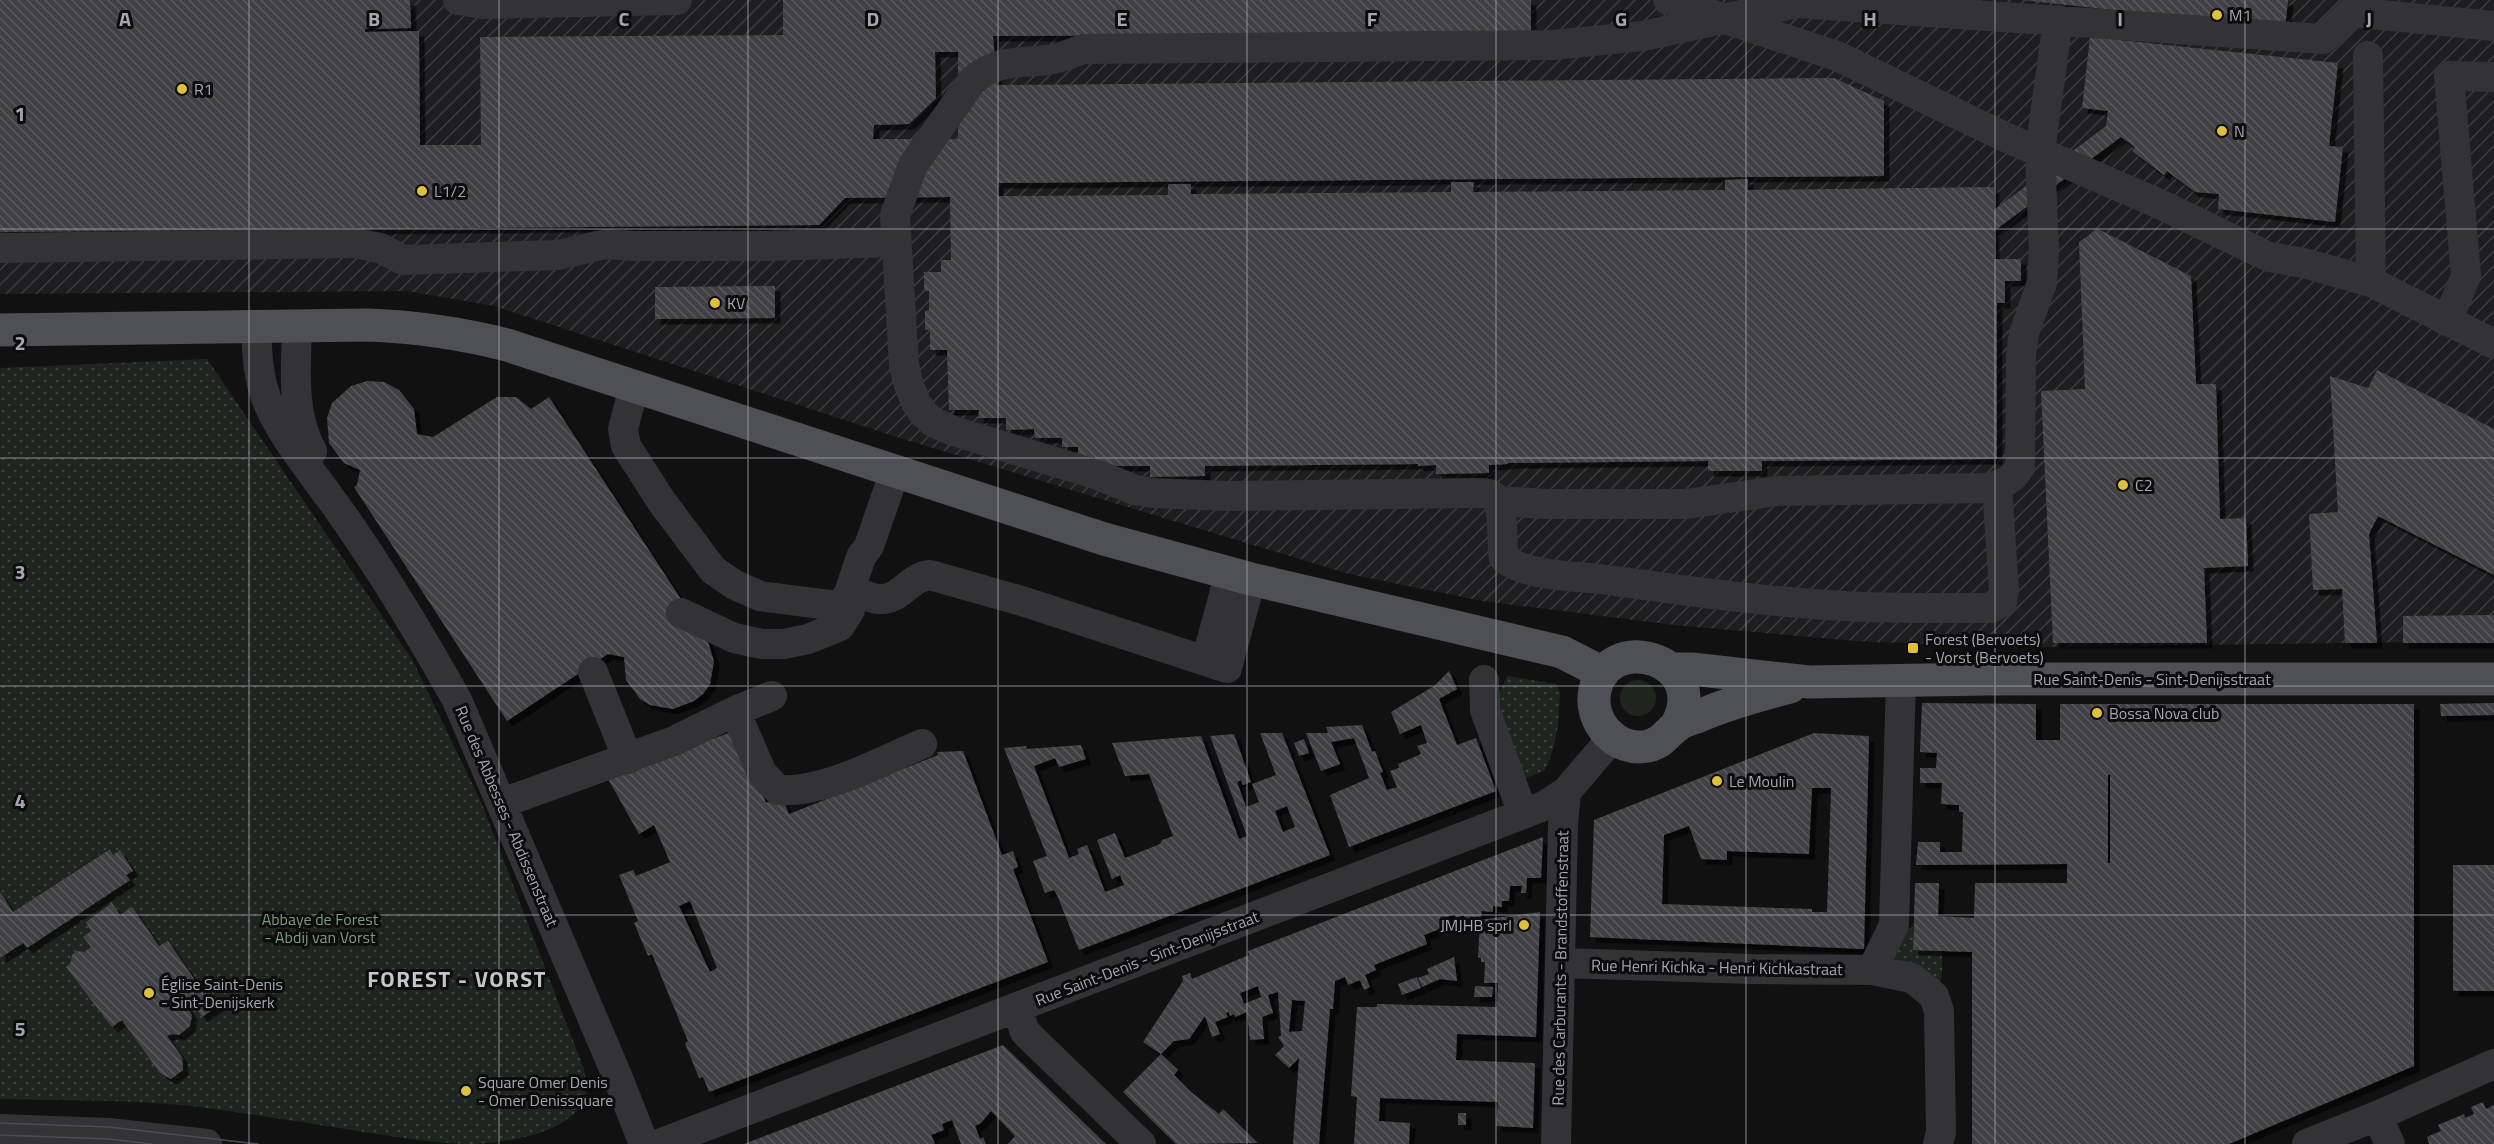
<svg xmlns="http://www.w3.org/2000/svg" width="2494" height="1144" font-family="'Titillium Web',sans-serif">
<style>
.industrial{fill:url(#industrial-furrows)}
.green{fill:#1e251f}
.garden{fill:url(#garden-dots)}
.building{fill:url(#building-back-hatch);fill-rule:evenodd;filter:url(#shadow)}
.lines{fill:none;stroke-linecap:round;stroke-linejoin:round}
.minor{stroke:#333337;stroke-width:30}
.major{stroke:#4f4f56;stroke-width:33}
.tram{stroke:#4c4c52;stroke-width:1.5}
.grid{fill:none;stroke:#a4a6b2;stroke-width:1.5;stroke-opacity:0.55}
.poi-dot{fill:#e0bf3c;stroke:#0c0c0d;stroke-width:2}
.labels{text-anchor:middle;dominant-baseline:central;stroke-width:6;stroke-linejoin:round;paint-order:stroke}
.poi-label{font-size:16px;fill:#a4a6b2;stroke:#0c0c0d;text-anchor:start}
.street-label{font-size:16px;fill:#a4a6b2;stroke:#0c0c0d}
.park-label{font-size:16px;fill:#7c9b82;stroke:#0c0c0d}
.district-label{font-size:22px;font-weight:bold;letter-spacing:1.5px;fill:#c4c6ce;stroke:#0c0c0d}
.grid-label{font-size:20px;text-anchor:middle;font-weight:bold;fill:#a4a6b2;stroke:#0c0c0d;stroke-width:6;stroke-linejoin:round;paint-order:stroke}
</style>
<defs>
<pattern id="industrial-furrows" width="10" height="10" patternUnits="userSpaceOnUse" patternTransform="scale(1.5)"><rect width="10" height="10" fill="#1e1d1f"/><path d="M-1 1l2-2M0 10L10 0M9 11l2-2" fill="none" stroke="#3c3b3d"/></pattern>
<pattern id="garden-dots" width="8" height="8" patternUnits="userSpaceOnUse" patternTransform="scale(1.5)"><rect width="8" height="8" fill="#1e251f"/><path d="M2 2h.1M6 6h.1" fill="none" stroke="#3c423d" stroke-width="1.8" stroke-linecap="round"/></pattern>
<pattern id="building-back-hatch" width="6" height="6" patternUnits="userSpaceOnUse" patternTransform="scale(1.5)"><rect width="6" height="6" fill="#414145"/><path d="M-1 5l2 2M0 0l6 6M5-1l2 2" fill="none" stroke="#59595d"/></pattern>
<filter id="shadow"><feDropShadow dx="5.5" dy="5.5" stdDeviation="0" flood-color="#0009"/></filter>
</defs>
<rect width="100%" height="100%" fill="#111112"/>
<!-- industrial -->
<path class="industrial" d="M 0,0 L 2494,0 L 2494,641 L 2043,647 L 1869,642 L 1683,626 L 1482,601 L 1349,574 L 903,439 L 494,306 L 407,291 L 0,294 Z"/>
<!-- green -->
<path class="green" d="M1620 698a18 18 0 1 1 36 0a18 18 0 1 1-36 0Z"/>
<!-- garden -->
<path class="garden" d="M 207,359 L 413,661 L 482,804 L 584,1069 C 585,1076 587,1084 586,1091 C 581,1132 506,1143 474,1144 C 439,1144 405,1138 370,1133 C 314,1124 257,1115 200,1107 C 134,1099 66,1101 0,1099 L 0,958 L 23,943 L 27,948 L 129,880 L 126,875 L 133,871 L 120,850 L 113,855 L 109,849 L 13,912 L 0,893 L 0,368 Z
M 1507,676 L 1556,684 L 1560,691 C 1559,719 1558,746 1544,771 L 1518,781 L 1493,707 Z
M 1913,927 L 1913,949 L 1942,951 L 1942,974 L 1940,982 L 1895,966 L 1892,956 L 1902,931 Z"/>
<!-- building -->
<path class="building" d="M 0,0 L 410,0 L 411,28 L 365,29 L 365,32 L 419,31 L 420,145 L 481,145 L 480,37 L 783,35 L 783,0 L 1531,0 L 1531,33 L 993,36 L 997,85 L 1834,78 L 1884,101 L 1884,176 L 998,183 L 998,196 L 1168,195 L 1168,184 L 1191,184 L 1191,194 L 1451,192 L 1451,182 L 1474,182 L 1473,192 L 1725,190 L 1725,180 L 1748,179 L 1748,190 L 1994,187 L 1994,210 L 2106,126 L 2108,111 L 2082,108 L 2090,37 L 2338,63 L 2329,146 L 2343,147 L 2335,222 L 2218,209 L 2219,194 L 2195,192 L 2167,171 L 2164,175 L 2132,151 L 2135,147 L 2121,137 L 1994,231 L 1994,259 L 2021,259 L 2021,281 L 2005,281 L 2005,303 L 1997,303 L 1997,459 L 1762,461 L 1762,471 L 1708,471 L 1708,461 L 1507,463 L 1508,464 L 1489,465 L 1489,473 L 1436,474 L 1436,465 L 1418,466 L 1418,464 L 1205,466 L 1205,476 L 1150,477 L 1150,466 L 1095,466 L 1095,457 L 1078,458 L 1078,447 L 1062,447 L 1062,438 L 1035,438 L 1034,429 L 1006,430 L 1006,418 L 978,418 L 979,410 L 949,410 L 947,350 L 930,350 L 930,330 L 925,330 L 925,311 L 929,310 L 929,291 L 924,291 L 924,272 L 941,272 L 941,260 L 951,260 L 950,197 L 845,198 L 819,225 L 0,232 ZM 935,52 L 958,52 L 958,139 L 873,139 L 874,125 L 909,124 L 936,98 Z
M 2023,0 L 2288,0 L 2285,29 Z
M 2098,229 L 2191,276 L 2196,384 L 2216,384 L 2220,519 L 2246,518 L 2248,566 L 2204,568 L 2207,643 L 2053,643 L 2041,391 L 2085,389 L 2079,242 Z
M 775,286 L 775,318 L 655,319 L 655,287 Z
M 2377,370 L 2494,429 L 2494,575 L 2378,516 L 2369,534 L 2377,643 L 2345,643 L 2342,589 L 2313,590 L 2309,514 L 2338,512 L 2330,376 L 2368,388 Z
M 367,381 L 384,382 L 399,390 L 414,409 L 417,434 L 433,437 L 497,397 L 516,397 L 531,409 L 549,397 L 707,639 L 714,661 L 710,684 L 703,694 L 694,701 L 673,709 L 650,705 L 640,699 L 626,680 L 624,657 L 608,654 L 507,721 L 354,487 L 357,485 L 360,470 L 344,463 L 329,443 L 327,418 L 332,403 L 351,386 Z
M 2494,615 L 2494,643 L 2403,643 L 2403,616 Z
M 1449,671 L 1457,689 L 1439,699 L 1457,745 L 1476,738 L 1496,791 L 1349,847 L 1330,795 L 1369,778 L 1354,738 L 1331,742 L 1340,764 L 1321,771 L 1306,733 L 1328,733 L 1326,727 L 1362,725 L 1372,752 L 1375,751 L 1383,772 L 1380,773 L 1387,790 L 1397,787 L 1390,771 L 1399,768 L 1398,764 L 1421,754 L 1417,746 L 1427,743 L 1421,725 L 1400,734 L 1391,712 L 1434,686 Z
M 1922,703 L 2036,704 L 2036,740 L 2060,740 L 2060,704 L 2414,704 L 2414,1066 L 2229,1144 L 1972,1144 L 1972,952 L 1913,950 L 1915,883 L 1939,883 L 1938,916 L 1974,918 L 1975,883 L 2067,883 L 2067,864 L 1916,865 L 1918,842 L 1940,842 L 1940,852 L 1962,852 L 1963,812 L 1959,812 L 1959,805 L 1941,804 L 1942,783 L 1920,783 L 1920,768 L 1936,768 L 1937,753 L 1920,752 ZM 2108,775 L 2110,775 L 2110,863 L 2108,863 Z
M 2494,703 L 2494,715 L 2441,716 L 2440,704 Z
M 737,730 L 766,803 L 782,797 L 789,814 L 938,755 L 937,752 L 963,751 L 1002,855 L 1013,851 L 1018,867 L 1013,869 L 1048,962 L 709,1092 L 703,1077 L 699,1078 L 685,1043 L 688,1041 L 682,1027 L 652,954 L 648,956 L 634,923 L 638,921 L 619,875 L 633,870 L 636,876 L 670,862 L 654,825 L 639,834 L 607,777 ZM 690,901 L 717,968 L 710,972 L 679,906 Z
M 1260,733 L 1282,733 L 1330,855 L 1079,950 L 1057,895 L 1054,890 L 1045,893 L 1033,861 L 1047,856 L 1004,748 L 1026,746 L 1027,749 L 1081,745 L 1086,759 L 1059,767 L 1055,758 L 1034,766 L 1069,858 L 1079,854 L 1077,849 L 1087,845 L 1105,892 L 1124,885 L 1120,875 L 1112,879 L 1097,840 L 1115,833 L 1125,858 L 1160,844 L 1162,840 L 1173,836 L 1149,774 L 1125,776 L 1112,743 L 1201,736 L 1239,839 L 1247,836 L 1210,736 L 1234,734 L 1251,782 L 1243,785 L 1241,780 L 1237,782 L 1246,807 L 1259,802 L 1252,784 L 1276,775 ZM 1287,806 L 1295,827 L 1283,832 L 1275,811 Z
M 1814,733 L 1869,736 L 1864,949 L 1590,937 L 1594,820 ZM 1812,788 L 1831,788 L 1827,912 L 1812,912 L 1812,909 L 1662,904 L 1664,835 L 1689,826 L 1701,859 L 1727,860 L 1727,851 L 1809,854 Z
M 1304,739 L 1309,753 L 1299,756 L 1294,743 Z
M 1543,837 L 1541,878 L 1527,878 L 1526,893 L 1521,893 L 1522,886 L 1510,886 L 1509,901 L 1502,901 L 1502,907 L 1493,906 L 1493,912 L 1482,911 L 1480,920 L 1540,912 L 1536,1037 L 1457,1034 L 1456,1060 L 1535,1063 L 1533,1128 L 1496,1126 L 1498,1102 L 1380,1098 L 1379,1121 L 1410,1123 L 1409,1144 L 1354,1144 L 1357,1097 L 1351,1096 L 1357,1007 L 1377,1007 L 1377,1004 L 1497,1007 L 1498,983 L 1484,983 L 1485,962 L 1481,962 L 1481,958 L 1478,957 L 1480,920 L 1467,925 L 1464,915 L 1456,918 L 1455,914 L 1441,919 L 1445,927 L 1424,935 L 1427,944 L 1374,965 L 1376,970 L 1365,975 L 1370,987 L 1364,990 L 1360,980 L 1348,985 L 1345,977 L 1335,981 L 1333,1009 L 1330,1009 L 1319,1144 L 1293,1144 L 1299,1058 L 1289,1068 L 1275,1055 L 1284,1046 L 1278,1037 L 1281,1036 L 1278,992 L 1268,995 L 1273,1013 L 1262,1017 L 1264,1039 L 1250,1040 L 1247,1012 L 1235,1017 L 1234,1014 L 1230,1016 L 1229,1012 L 1226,1013 L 1228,1017 L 1215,1022 L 1220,1034 L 1212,1037 L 1205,1016 L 1189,1039 L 1174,1041 L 1161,1054 L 1143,1042 L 1183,981 L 1182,976 L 1190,973 L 1192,979 L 1249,955 L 1248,951 ZM 1258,986 L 1261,997 L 1244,1004 L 1240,993 ZM 1292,1000 L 1305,1001 L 1302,1031 L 1289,1032 Z
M 110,849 L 113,855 L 120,850 L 133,871 L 126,875 L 130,880 L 27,948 L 23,943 L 0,958 L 0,892 L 13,912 Z
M 2453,865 L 2494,865 L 2494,991 L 2453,991 Z
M 112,903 L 120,915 L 132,907 L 159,946 L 168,941 L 201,989 L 204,986 L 219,1005 L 202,1017 L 190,1000 L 185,1004 L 192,1015 L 190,1026 L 179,1035 L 171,1034 L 167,1036 L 182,1057 L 183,1070 L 171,1079 L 160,1073 L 122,1020 L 112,1027 L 66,967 L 71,962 L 72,955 L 77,951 L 85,952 L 91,947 L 83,937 L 91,931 L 86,922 Z
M 1454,957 L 1457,981 L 1440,979 L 1422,987 L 1418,978 L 1429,974 L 1427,969 Z
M 1417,977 L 1421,988 L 1402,995 L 1398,984 Z
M 1475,986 L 1493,987 L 1492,997 L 1474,997 Z
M 1003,1045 L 1106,1144 L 1008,1144 L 1015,1136 L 991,1111 L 981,1123 L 975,1126 L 980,1139 L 983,1137 L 986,1144 L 961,1144 L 952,1120 L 942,1124 L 944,1130 L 931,1135 L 935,1144 L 744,1144 Z
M 1161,1054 L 1178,1070 L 1174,1075 L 1191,1092 L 1219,1114 L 1223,1109 L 1258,1143 L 1176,1144 L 1123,1092 Z
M 2483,1102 L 2486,1109 L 2494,1105 L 2494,1144 L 2429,1144 L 2427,1137 L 2441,1131 L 2438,1125 L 2464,1114 L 2465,1118 L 2474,1114 L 2471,1107 Z
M 1458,1113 L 1466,1113 L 1466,1125 L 1458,1125 Z"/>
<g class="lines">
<!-- minor -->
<path class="minor" d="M 458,0 L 483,4 L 677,0
M 1668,0 L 1837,56 L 2005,137 L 2164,206 L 2269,257 L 2304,263 L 2371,282 L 2494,344
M 2368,56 L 2371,282
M 0,248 L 356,243 L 380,248 L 403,260 L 558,255 L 606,244 L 635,246 L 769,246 L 895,242
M 2447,321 L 2466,276 L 2449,76 L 2494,77
M 256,327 C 257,354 258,378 268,403 C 283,438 314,475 336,506 C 380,567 420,634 457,700 L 618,1078 L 644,1144
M 297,327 C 296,369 291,413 312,451
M 634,387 L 623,429 L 626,446 L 662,502 L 713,570 L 735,585 L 760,596 L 837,606 L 848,596
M 1997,486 L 2004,591 L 2002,602 L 1991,608 C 1942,608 1894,609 1845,606 C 1764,602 1681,590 1601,579 C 1573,576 1525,576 1504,558 C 1500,543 1507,501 1491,495 C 1487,493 1480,493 1476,493 L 1227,496 L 1152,493 L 1135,490 L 1098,475 L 953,431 L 933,422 L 924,414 L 916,403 L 908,382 L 904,365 L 895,215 L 913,165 L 972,81 C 998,59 1015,64 1047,60 C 1059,59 1072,53 1083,49 L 1553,45 L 1643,36 L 1798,3 L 2323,39 L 2351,12 L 2494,26
M 1499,501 L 1546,504 L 1686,504 L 1777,491 L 1986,488 C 2001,485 2012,481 2020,467 L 2021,354 L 2024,333 L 2042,283 L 2044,251 L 2040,152 L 2058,20
M 850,590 C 859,593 869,598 879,599 C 901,601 908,577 930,575 L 1025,602 L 1227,668 L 1251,579
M 681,613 L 734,638 L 762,644 L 784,644 L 808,639 L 840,626 L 850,610 L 848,596 L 861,557 L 869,546 L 895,471
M 1206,661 L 1230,573
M 593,672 L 628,759
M 1484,680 L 1485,710 L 1523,814
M 735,711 L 762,773 L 778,790 C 825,793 879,762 922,744
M 502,803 L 674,741 L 735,711 L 772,696
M 1562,963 L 1751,969 L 1872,970 L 1912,978 L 1934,996 L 1939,1011 L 1941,1132 L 1938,1144
M 1872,970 L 1894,925 L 1901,680
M 1017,1009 L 1025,1032 L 1141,1144
M 2377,1116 L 2390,1144
M 0,1129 L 109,1133 L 207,1144
M 659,1144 L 1544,806 L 1566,792 L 1612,738
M 1556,1144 L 1563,825 L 1566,792
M 2307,1144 L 2377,1116 L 2494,1064"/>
<!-- major -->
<path class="major" d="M 0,330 L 369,325 C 418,327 460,333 507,345 L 1104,539 L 1251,579 L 1562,652 L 1603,673
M 1671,669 L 1692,669 L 1809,682 L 1986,679 L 2494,679
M 1677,725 C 1679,720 1682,714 1683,708 C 1694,654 1607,635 1595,690 C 1588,721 1616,753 1648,746 C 1664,742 1666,733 1678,725 C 1683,721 1692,719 1699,716 C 1729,703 1759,695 1790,687"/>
<!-- tram -->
<path class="tram" d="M 0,1123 L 109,1127 L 258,1144
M 0,1135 L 109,1139 L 152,1144"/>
</g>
<!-- grid -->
<path class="grid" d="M 249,0 L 249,1144M 499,0 L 499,1144M 748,0 L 748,1144M 998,0 L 998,1144M 1247,0 L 1247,1144M 1496,0 L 1496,1144M 1746,0 L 1746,1144M 1995,0 L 1995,1144M 2245,0 L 2245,1144M 0,229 L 2494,229M 0,458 L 2494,458M 0,686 L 2494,686M 0,915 L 2494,915"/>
<!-- markers -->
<g class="poi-dot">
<circle cx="2217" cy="15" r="6"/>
<circle cx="182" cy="89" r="6"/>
<circle cx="2222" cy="131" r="6"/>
<circle cx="422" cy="191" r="6"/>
<circle cx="715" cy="303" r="6"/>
<circle cx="2123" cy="485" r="6"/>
<rect x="1907" y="642" width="12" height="12" rx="3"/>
<circle cx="2097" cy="713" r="6"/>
<circle cx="1717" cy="781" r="6"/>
<circle cx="1524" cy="925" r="6"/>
<circle cx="149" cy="993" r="6"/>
<circle cx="466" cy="1091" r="6"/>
</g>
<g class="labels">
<!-- poi labels -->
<g class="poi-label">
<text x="2229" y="15">M1</text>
<text x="194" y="89">R1</text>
<text x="2234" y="131">N</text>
<text x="434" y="191">L1/2</text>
<text x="727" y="303">KV</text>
<text x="2135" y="485">C2</text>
<text x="1925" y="639">Forest (Bervoets)<tspan x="1925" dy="18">- Vorst (Bervoets)</tspan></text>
<text x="2109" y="713">Bossa Nova club</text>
<text x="1729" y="781">Le Moulin</text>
<text x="1512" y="925" text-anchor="end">JMJHB sprl</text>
<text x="161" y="984">Église Saint-Denis<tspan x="161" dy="18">- Sint-Denijskerk</tspan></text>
<text x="478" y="1082">Square Omer Denis<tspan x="478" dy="18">- Omer Denissquare</tspan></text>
</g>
<!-- street labels -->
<g class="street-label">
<text x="2152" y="679">Rue Saint-Denis - Sint-Denijsstraat</text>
<text transform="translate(507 816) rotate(67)">Rue des Abbesses - Abdissenstraat</text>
<text transform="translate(1147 958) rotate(-21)">Rue Saint-Denis - Sint-Denijsstraat</text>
<text transform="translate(1717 967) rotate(1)">Rue Henri Kichka - Henri Kichkastraat</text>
<text transform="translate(1560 968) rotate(-89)">Rue des Carburants - Brandstoffenstraat</text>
</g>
<!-- park labels -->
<g class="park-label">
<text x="320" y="919">Abbaye de Forest<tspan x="320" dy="18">- Abdij van Vorst</tspan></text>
</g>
<!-- district labels -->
<g class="district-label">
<text x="457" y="979">FOREST - VORST</text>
</g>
</g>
<g class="grid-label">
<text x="125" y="26">A</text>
<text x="374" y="26">B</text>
<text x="624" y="26">C</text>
<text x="873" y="26">D</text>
<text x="1122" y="26">E</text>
<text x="1372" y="26">F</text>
<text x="1621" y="26">G</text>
<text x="1870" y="26">H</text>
<text x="2120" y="26">I</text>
<text x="2369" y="26">J</text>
<text x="20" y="121">1</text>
<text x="20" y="350">2</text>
<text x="20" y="579">3</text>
<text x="20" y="808">4</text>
<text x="20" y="1036">5</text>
</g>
</svg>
